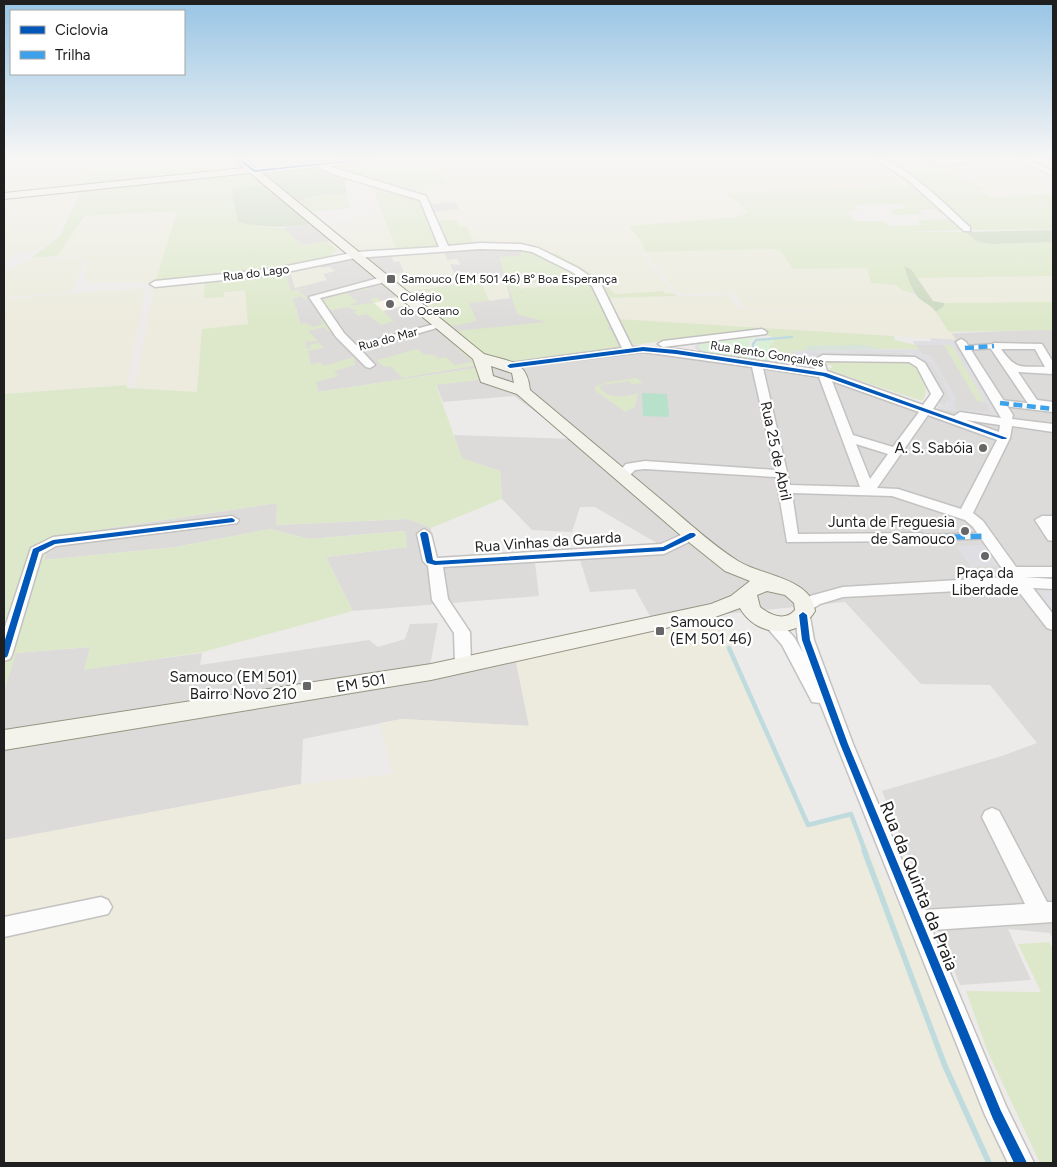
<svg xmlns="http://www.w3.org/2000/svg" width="1057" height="1167" font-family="Figtree,sans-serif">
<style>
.residential{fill:#dcdbda}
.education{fill:#f5f3e6}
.farmland{fill:#ecebdd}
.grass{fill:#dde8ca}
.forest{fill:#ccd9c0}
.wetland{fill:#d7e3db}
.park{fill:#d9f0d7}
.pitch{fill:#b7e1cb}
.parking{fill:#dddcdc}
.plaza{fill:#dfdfe3}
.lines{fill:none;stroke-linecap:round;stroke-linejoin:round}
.stream-far2{stroke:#bfdbde;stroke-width:2.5}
.stream-far1{stroke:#bfdbde;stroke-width:4.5}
.stream{stroke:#bfdbde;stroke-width:5.5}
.pedestrian-casing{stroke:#c3c2c1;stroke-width:3}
.minor-casing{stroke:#c3c2c1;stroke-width:3}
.secondary-casing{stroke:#969582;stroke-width:2}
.pedestrian{fill:#fcfcfc;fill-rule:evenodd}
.minor{fill:#fcfcfc;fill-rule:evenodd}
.secondary{fill:#f3f3ec;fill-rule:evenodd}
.quiet-far1{stroke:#3da2ea;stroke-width:4.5;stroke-dasharray:9 4.5;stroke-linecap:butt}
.quiet{stroke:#3da2ea;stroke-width:5.5;stroke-dasharray:11 5.5;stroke-linecap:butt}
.cycleway-casing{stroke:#fff;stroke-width:3}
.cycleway{fill:#0057b8;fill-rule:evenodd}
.poi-dot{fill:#676666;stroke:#fff;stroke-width:2}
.labels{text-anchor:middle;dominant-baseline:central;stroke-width:4.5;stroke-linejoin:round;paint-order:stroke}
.far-street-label{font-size:12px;fill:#1f1f1f;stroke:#fff}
.far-poi-label{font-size:12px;fill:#1f1f1f;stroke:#fff;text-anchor:start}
.poi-label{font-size:15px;fill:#1f1f1f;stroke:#fff;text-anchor:end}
.street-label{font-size:15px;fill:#1f1f1f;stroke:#fff}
.near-street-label{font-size:18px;fill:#1f1f1f;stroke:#fff}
</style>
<rect width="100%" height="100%" fill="#edebe9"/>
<!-- residential -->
<path class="residential" d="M 447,184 L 475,244 L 521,245 L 549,256 L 604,285 L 626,335 L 634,345 L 832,373 L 937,409 L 948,404 L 913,341 L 932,341 L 938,334 L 1053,329 L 1053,939 L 1050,933 L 1008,929 L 1031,980 L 960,985 L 882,791 L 1002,756 L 1037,743 L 990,685 L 921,684 L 845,602 L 715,615 L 516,661 L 529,726 L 402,719 L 303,739 L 301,784 L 4,840 L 4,691 L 15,653 L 91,647 L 85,669 L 202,653 L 200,665 L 369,640 L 378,647 L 405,639 L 410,624 L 438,623 L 430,666 L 652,620 L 635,589 L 590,592 L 580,560 L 535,563 L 539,596 L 353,611 L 326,557 L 407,547 L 404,531 L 309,539 L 270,529 L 176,547 L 44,560 L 51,537 L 277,503 L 276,525 L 408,519 L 431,528 L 433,559 L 660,545 L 595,507 L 580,507 L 572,532 L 532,530 L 502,499 L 500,471 L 462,459 L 454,435 L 572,439 L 514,396 L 443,402 L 436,384 L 477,380 L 477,368 L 318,392 L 296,308 L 204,298 L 205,277 L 282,269 L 349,254 L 329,241 L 302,245 L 283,228 L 311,224 L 328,226 L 352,222 L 351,217 L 383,215 L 397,251 L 435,232 L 418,197 L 423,186 Z"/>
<!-- education -->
<path class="education" d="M 396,297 L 406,305 L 383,311 L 373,303 Z"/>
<!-- farmland -->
<path class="farmland" d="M 4,159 L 124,159 L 119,161 L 94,162 L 72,188 L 4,195 L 9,189 L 4,189 L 4,179 L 17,180 L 30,166 L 4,166 Z
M 436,159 L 461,159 L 463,163 L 485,159 L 878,159 L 917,186 L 728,193 L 748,212 L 738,217 L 629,226 L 645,248 L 642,252 L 673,293 L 665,294 L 663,291 L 615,294 L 611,288 L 543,249 L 524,245 L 475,244 L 458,226 L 456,220 L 436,221 L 433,212 L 459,209 L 456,202 L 430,204 L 423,186 L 447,183 Z
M 1028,164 L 1053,177 L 1029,179 L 1036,183 L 1033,184 L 1053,193 L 991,198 L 980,192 L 953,194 L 950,193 L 985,189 L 945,168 Z
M 75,194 L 67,212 L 4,219 L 4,201 Z
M 177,211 L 155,283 L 88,283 L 85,279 L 87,263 L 84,259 L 57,256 L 85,216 Z
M 67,213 L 54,238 L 47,246 L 41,249 L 15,254 L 4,261 L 4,220 Z
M 383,215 L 397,251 L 362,253 L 328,226 L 352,222 L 351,217 Z
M 779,249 L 827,268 L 868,268 L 871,283 L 896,285 L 932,305 L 956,340 L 616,319 L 608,298 L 729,295 L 736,307 L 755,311 L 898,311 L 757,310 L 743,307 L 733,293 L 680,294 L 676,292 L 645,252 Z
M 443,250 L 447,260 L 457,259 L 461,265 L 450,264 L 454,273 L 469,272 L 471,275 L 478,275 L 480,280 L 505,279 L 510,298 L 489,301 L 480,281 L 409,292 L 389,276 L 404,272 L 399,261 L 394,262 L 390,255 Z
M 44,258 L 80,260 L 84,266 L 71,292 L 4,297 L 4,273 L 28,260 Z
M 319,265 L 322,268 L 329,267 L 335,271 L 323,274 L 327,280 L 295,288 L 290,272 Z
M 580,276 L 591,284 L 519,289 L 518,283 L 541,282 L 545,280 L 544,277 Z
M 1053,276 L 1053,302 L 944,303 L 933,301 L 916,278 Z
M 205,281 L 204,298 L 224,292 L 246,290 L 248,324 L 197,392 L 172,393 L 135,388 L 154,286 Z
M 145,288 L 127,385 L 4,394 L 4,299 Z
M 719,618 L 808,825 L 851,814 L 1031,1163 L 4,1163 L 4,840 L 301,784 L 393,774 L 380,723 L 402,719 L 529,726 L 516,662 Z"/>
<!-- grass -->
<path class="grass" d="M 124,159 L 231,159 L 241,168 L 78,187 L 100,162 Z
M 243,159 L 347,159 L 347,160 L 268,168 L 253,167 Z
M 385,159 L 436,159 L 447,184 L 423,186 L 426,196 L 422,196 L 324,166 Z
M 854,159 L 867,166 L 877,166 L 872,160 L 876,159 L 889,166 L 842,169 L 837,164 L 816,164 Z
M 882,159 L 927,159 L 943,163 L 975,161 L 986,166 L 946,169 L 986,190 L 951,193 L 980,192 L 991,198 L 1053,193 L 1053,229 L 972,230 L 900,170 Z
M 249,173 L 266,185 L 260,227 L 283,228 L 302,245 L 327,241 L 338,251 L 333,253 L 331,257 L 283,269 L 155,283 L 177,211 L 85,216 L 57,256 L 31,258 L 59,237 L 80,194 L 75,192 L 4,200 L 4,198 Z
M 372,185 L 418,197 L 435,232 L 437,247 L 397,251 Z
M 917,186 L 948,214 L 941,214 L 935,209 L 919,210 L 923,214 L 895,215 L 889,209 L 906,208 L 901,204 L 855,205 L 858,210 L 846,211 L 856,221 L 881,221 L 892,226 L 922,225 L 917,220 L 954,219 L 964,230 L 906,232 L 965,232 L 978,242 L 1012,244 L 1053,242 L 1053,276 L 916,278 L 911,269 L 904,267 L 914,294 L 902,290 L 896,285 L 871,283 L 867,268 L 793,269 L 779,249 L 645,252 L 641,241 L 629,226 L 738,217 L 748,212 L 727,193 Z
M 347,193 L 350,208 L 310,212 L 296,202 L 316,196 Z
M 456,220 L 458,226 L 466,226 L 475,244 L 446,244 L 436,221 Z
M 521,249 L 580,276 L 544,277 L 542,272 L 531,273 L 533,280 L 545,280 L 518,283 L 519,289 L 588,284 L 599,296 L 610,326 L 607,329 L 613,331 L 621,345 C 612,351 519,365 508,363 C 486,359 473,346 457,331 L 546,322 L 517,314 L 499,257 L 521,256 Z
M 548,253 L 556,253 L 601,279 L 615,294 L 664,291 L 665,294 L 673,293 L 678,296 L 608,298 L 604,285 Z
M 285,273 L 291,291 L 311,287 L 298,291 L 308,298 L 304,299 L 301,296 L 293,298 L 300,324 L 305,323 L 313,327 L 324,324 L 320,319 L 323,318 L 332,331 L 329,332 L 325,327 L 308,331 L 318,341 L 305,342 L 307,349 L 311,348 L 309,345 L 319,343 L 324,348 L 308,351 L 311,365 L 320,362 L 324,366 L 354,357 L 355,365 L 334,371 L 338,376 L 316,382 L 318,392 L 477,368 L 478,380 L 436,385 L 462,458 L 500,471 L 502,499 L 431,528 L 408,519 L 276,525 L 277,503 L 51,537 L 44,560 L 176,547 L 270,529 L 309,539 L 405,531 L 407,547 L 326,557 L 353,611 L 203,652 L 84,670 L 90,647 L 16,653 L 4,691 L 4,394 L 127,385 L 127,388 L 197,392 L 202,329 L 248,324 L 245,290 L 224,292 L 224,297 L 204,298 L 205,281 Z
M 480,281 L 489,301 L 469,303 L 477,321 L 452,326 L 409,292 Z
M 378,284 L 386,287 L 379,284 L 368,287 L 370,289 L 346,293 L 358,302 L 347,306 L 373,303 L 370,299 L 376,297 L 381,301 L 374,303 L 394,321 L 381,325 L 367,314 L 358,316 L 353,312 L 357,311 L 348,307 L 328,311 L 320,300 L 333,297 L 333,295 Z
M 1053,302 L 1053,330 L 949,332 L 936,312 L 944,306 L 944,303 Z
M 616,319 L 894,336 L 895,340 L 916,345 L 919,349 L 793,351 L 798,364 L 779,362 L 770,355 L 769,346 L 774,341 L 774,337 L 768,336 L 764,328 L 634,345 L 627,341 Z
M 952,344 L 986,402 L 977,401 L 944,345 Z
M 456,346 L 479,365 L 402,378 L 391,366 L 384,367 L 377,360 L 417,349 L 425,355 L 432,354 L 439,359 L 446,357 L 454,365 L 473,362 L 455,347 Z
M 903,361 C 918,364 933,388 922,401 L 831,371 L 828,368 L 832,368 L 831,365 L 827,365 L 830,362 Z
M 636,378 L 643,383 L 632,384 L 629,381 L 602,385 L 600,388 C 607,399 626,397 638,393 L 635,407 L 625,412 L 596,391 L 594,387 L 609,382 Z
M 1049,942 L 1053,949 L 1053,1163 L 1040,1163 L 987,1050 L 966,991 L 1041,992 L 1018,944 Z"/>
<!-- forest -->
<path class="forest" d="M 317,167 L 344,177 L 347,193 L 316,196 L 296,202 L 259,172 Z
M 268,185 L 311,224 C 285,228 264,228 238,222 L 231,189 Z
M 1053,230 L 1053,242 L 992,244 L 978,242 L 965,232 Z
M 904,266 L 911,269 L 933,301 L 944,303 L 944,306 L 936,312 C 931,305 926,304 920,299 C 913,294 907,276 904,266 Z"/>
<!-- wetland -->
<path class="wetland" d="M 865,345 L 881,349 L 808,351 L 805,349 L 808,346 Z"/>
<!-- park -->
<path class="park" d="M 771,336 L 754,338 L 749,341 L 751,360 L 708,354 L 698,347 L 702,343 Z
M 774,339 L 769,346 L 770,355 L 779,361 L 786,363 L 811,363 L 811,368 L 758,361 L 756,343 L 762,340 Z"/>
<!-- pitch -->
<path class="pitch" d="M 642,393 L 667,394 L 669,417 L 643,416 Z"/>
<!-- parking -->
<path class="parking" d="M 899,352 L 914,355 L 912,357 L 898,355 L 810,356 L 809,353 Z
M 923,358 L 935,368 L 949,393 L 945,406 L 937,403 L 941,394 L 928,366 L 919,360 Z"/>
<!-- plaza -->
<path class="plaza" d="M 768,335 L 702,343 L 698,347 L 708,354 L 806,368 L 811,368 L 811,363 L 798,364 L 792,351 L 919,349 L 922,354 L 931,355 L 957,400 L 954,401 L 955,409 L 991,413 L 952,345 L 916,345 L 913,341 L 931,341 L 930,338 L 956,340 L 960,346 L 956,347 L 958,352 L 964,353 L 961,355 L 999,415 L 991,417 L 986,414 L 938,409 L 936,404 L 945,406 L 950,396 L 935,368 L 923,358 L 919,360 L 912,357 L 914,355 L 908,353 L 810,353 L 816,367 L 810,370 L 703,354 L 694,347 L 700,342 Z
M 1000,545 L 1015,565 L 971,567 L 956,546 Z
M 1035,588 L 1053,588 L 1053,614 L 1038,596 Z"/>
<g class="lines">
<!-- stream-far2 -->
<path class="stream-far2" d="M 755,360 L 753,344 L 756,340 L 792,337"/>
<!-- stream-far1 -->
<path class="stream-far1" d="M 729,648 L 808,825 L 851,814 L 865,851"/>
<!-- stream -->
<path class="stream" d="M 864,850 L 945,1066 L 989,1163"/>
<!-- pedestrian casing -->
<g class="pedestrian-casing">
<path id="pedestrian" d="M 994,344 L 997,344 L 997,348 L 965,350 L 961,348 L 965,346 Z
M 1000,400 L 1053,406 L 1053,412 L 997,405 L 997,401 Z
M 987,533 L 991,534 L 992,536 L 991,538 L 921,541 L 916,538 L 921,535 Z"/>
</g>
<!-- minor casing -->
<g class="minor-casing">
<path id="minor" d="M 353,159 L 375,159 L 328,166 L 426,196 L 448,246 L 480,243 L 521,244 L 538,248 L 578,268 L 601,284 L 632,347 L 676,349 L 815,369 L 813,360 L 823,355 L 915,357 L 925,363 L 943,394 L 933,409 L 954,416 L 960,412 L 1001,418 L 956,342 L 961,339 L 966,342 L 1013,415 L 1012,419 L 1053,424 L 1053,432 L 1012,426 L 1010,438 L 973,513 L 983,521 L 1016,567 L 1053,567 L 1053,577 L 1024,577 L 1053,579 L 1053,589 L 1033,588 L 1053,614 L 1053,630 L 1047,628 L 1016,588 L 843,597 L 820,604 L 809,611 L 814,640 L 853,744 L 923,910 L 1025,904 L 982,817 L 985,811 L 992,808 L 999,811 L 1047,902 L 1053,902 L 1053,922 L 932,930 L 1006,1106 L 1034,1163 L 1008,1163 L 985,1115 L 820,703 L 812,702 L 782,645 L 763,623 L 765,619 L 777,619 L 794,637 L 803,653 L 798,640 L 795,615 L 799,611 L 797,607 L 810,596 L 843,587 L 1008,577 L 973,527 L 965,520 L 892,496 L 792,493 L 798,534 L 921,533 L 928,538 L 926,541 L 787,542 L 776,477 L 645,469 L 635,470 L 627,478 L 617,478 L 616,475 L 626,464 L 645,461 L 775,470 L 752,367 L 643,352 L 506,368 L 506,364 L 510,363 L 622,348 L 592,286 L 572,272 L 532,252 L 521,250 L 480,249 L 355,258 L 272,275 L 155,287 L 150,284 L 155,281 L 272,269 L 356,252 L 439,247 L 420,200 L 339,176 L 318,167 L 254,173 L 250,171 ZM 824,361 L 909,362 L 917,367 L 931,394 L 923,405 L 827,371 ZM 763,368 L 819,377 L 860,487 L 790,485 ZM 832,381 L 919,412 L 893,447 L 853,435 ZM 928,415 L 997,440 L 961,509 L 898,489 L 877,488 ZM 966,420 L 1000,425 L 999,432 ZM 856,444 L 888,454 L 870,479 Z
M 876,159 C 901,159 950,209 970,227 L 970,231 L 964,231 L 910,182 Z
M 926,159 L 995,159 L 991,161 L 941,164 Z
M 1018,159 L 1027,159 L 1053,171 L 1053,176 Z
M 386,276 L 389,277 L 389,281 L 320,298 L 344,333 L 356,345 L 442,322 L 447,325 L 361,350 L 375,365 L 370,368 L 366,367 L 336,337 L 309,297 Z
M 762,329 L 767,332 L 766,334 L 663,347 L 658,344 L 663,341 Z
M 994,343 L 1042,344 L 1053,362 L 1053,374 L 1018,372 L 1037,400 L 1053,402 L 1053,408 L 1029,405 L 989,346 ZM 1001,349 L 1035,349 L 1045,367 C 1020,366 1017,371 1001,349 Z
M 232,516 L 239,520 L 237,523 L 56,546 L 42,554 L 12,655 L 10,659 L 4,661 L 4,630 L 31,548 L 53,537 Z
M 1042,516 L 1053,516 L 1053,541 L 1048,540 L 1035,520 Z
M 424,529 L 431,534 L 437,558 L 661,544 L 692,530 L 699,535 L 697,538 L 664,554 L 443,567 L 448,599 L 470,632 L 471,665 L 469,669 L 463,671 L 457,669 L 455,665 L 454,633 L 432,600 L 428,566 L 423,561 L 417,534 Z
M 101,897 L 108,900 L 112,907 L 108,914 L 4,937 L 4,917 Z"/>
</g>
<!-- secondary casing -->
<g class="secondary-casing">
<path id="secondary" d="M 234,159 L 244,159 L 256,168 L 484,354 C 509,362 527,359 530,390 C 572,425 615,461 658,497 C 684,518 709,543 738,561 C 762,576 812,578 815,611 C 798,640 756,637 740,608 L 715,617 L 431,680 L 4,750 L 4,730 L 431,664 L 711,604 L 731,596 L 750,581 L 725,571 L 685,539 L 517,394 L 481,382 L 473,359 L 250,173 L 4,199 L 4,193 L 244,168 ZM 491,366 L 512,373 L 514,383 L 493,376 ZM 767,591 L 785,595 L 794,603 L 795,610 C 785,622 770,615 760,607 L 757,595 Z"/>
</g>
<!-- pedestrian -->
<use href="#pedestrian" class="pedestrian"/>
<!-- minor -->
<use href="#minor" class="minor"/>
<!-- secondary -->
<use href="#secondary" class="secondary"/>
<!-- quiet-far1 -->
<path class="quiet-far1" d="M 965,348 L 994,346
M 1000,403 L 1053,409"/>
<!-- quiet -->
<path class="quiet" d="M 921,538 L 987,536"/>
<!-- cycleway casing -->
<g class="cycleway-casing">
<path id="cycleway" d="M 237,159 L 241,159 L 255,170 L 363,159 L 373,159 L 254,172 Z
M 643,347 L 676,350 L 826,373 L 1007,438 L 1006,439 L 1002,439 L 823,376 L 676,354 L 643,351 L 510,368 L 507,366 L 510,364 Z
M 232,518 L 235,520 L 234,522 L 55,544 L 39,552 L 8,655 L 7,657 L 4,658 L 4,643 L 33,549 L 53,540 Z
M 422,532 L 426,532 L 428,534 L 433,560 L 436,561 L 663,547 L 690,533 L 694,533 L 696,535 L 694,537 L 664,551 L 435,565 L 427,563 L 426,561 L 420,534 Z
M 803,612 L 807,615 L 810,640 L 848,744 L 1001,1111 L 1027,1163 L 1014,1163 L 993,1119 L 840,744 L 802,640 L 799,615 Z"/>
</g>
<!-- cycleway -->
<use href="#cycleway" class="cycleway"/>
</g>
<!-- sky -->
<linearGradient id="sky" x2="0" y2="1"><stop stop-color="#97c4e4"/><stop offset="0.49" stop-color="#f7f6f5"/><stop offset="1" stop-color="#f7f6f5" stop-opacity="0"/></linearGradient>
<rect width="1057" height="322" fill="url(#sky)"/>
<!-- markers -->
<g class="poi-dot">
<rect x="386" y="274" width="10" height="10" rx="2.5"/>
<circle cx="390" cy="304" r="5"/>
<circle cx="983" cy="448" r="5"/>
<circle cx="965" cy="531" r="5"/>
<circle cx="985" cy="556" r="5"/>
<rect x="655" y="626" width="10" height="10" rx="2.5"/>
<rect x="302" y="681" width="10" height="10" rx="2.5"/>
</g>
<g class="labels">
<!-- far-street labels -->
<g class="far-street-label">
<text transform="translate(256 273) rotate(-7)">Rua do Lago</text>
<text transform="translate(388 339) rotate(-15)">Rua do Mar</text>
<text transform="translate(767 354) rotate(9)">Rua Bento Gonçalves</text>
</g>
<!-- far-poi labels -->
<g class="far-poi-label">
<text x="401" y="279">Samouco (EM 501 46) Bº Boa Esperança</text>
<text x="400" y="297">Colégio<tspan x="400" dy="14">do Oceano</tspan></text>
</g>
<!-- poi labels -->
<g class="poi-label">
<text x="973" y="448">A. S. Sabóia</text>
<text x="955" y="522">Junta de Freguesia<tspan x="955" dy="17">de Samouco</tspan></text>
<text x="985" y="573" text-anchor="middle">Praça da<tspan x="985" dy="17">Liberdade</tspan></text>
<text x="670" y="622" text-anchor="start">Samouco<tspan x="670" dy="17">(EM 501 46)</tspan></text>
<text x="297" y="677">Samouco (EM 501)<tspan x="297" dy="17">Bairro Novo 210</tspan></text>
</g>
<!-- street labels -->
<g class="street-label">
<text transform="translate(776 451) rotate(78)">Rua 25 de Abril</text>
<text transform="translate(548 542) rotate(-4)">Rua Vinhas da Guarda</text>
<text transform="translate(361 683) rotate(-10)">EM 501</text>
</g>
<!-- near-street labels -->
<g class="near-street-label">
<text transform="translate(919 886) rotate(68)">Rua da Quinta da Praia</text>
</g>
</g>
<!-- border -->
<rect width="1057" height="1167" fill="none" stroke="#1f1f1f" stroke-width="10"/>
<!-- legend -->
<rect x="10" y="10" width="175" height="65" fill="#ffffff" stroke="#a5a5a5"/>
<rect x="20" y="26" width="25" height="8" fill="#0057b8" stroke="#a5a5a5"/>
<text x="55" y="35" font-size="15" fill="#1f1f1f">Ciclovia</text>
<rect x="20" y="51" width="25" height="8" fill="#3da2ea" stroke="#a5a5a5"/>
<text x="55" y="60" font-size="15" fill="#1f1f1f">Trilha</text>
</svg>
